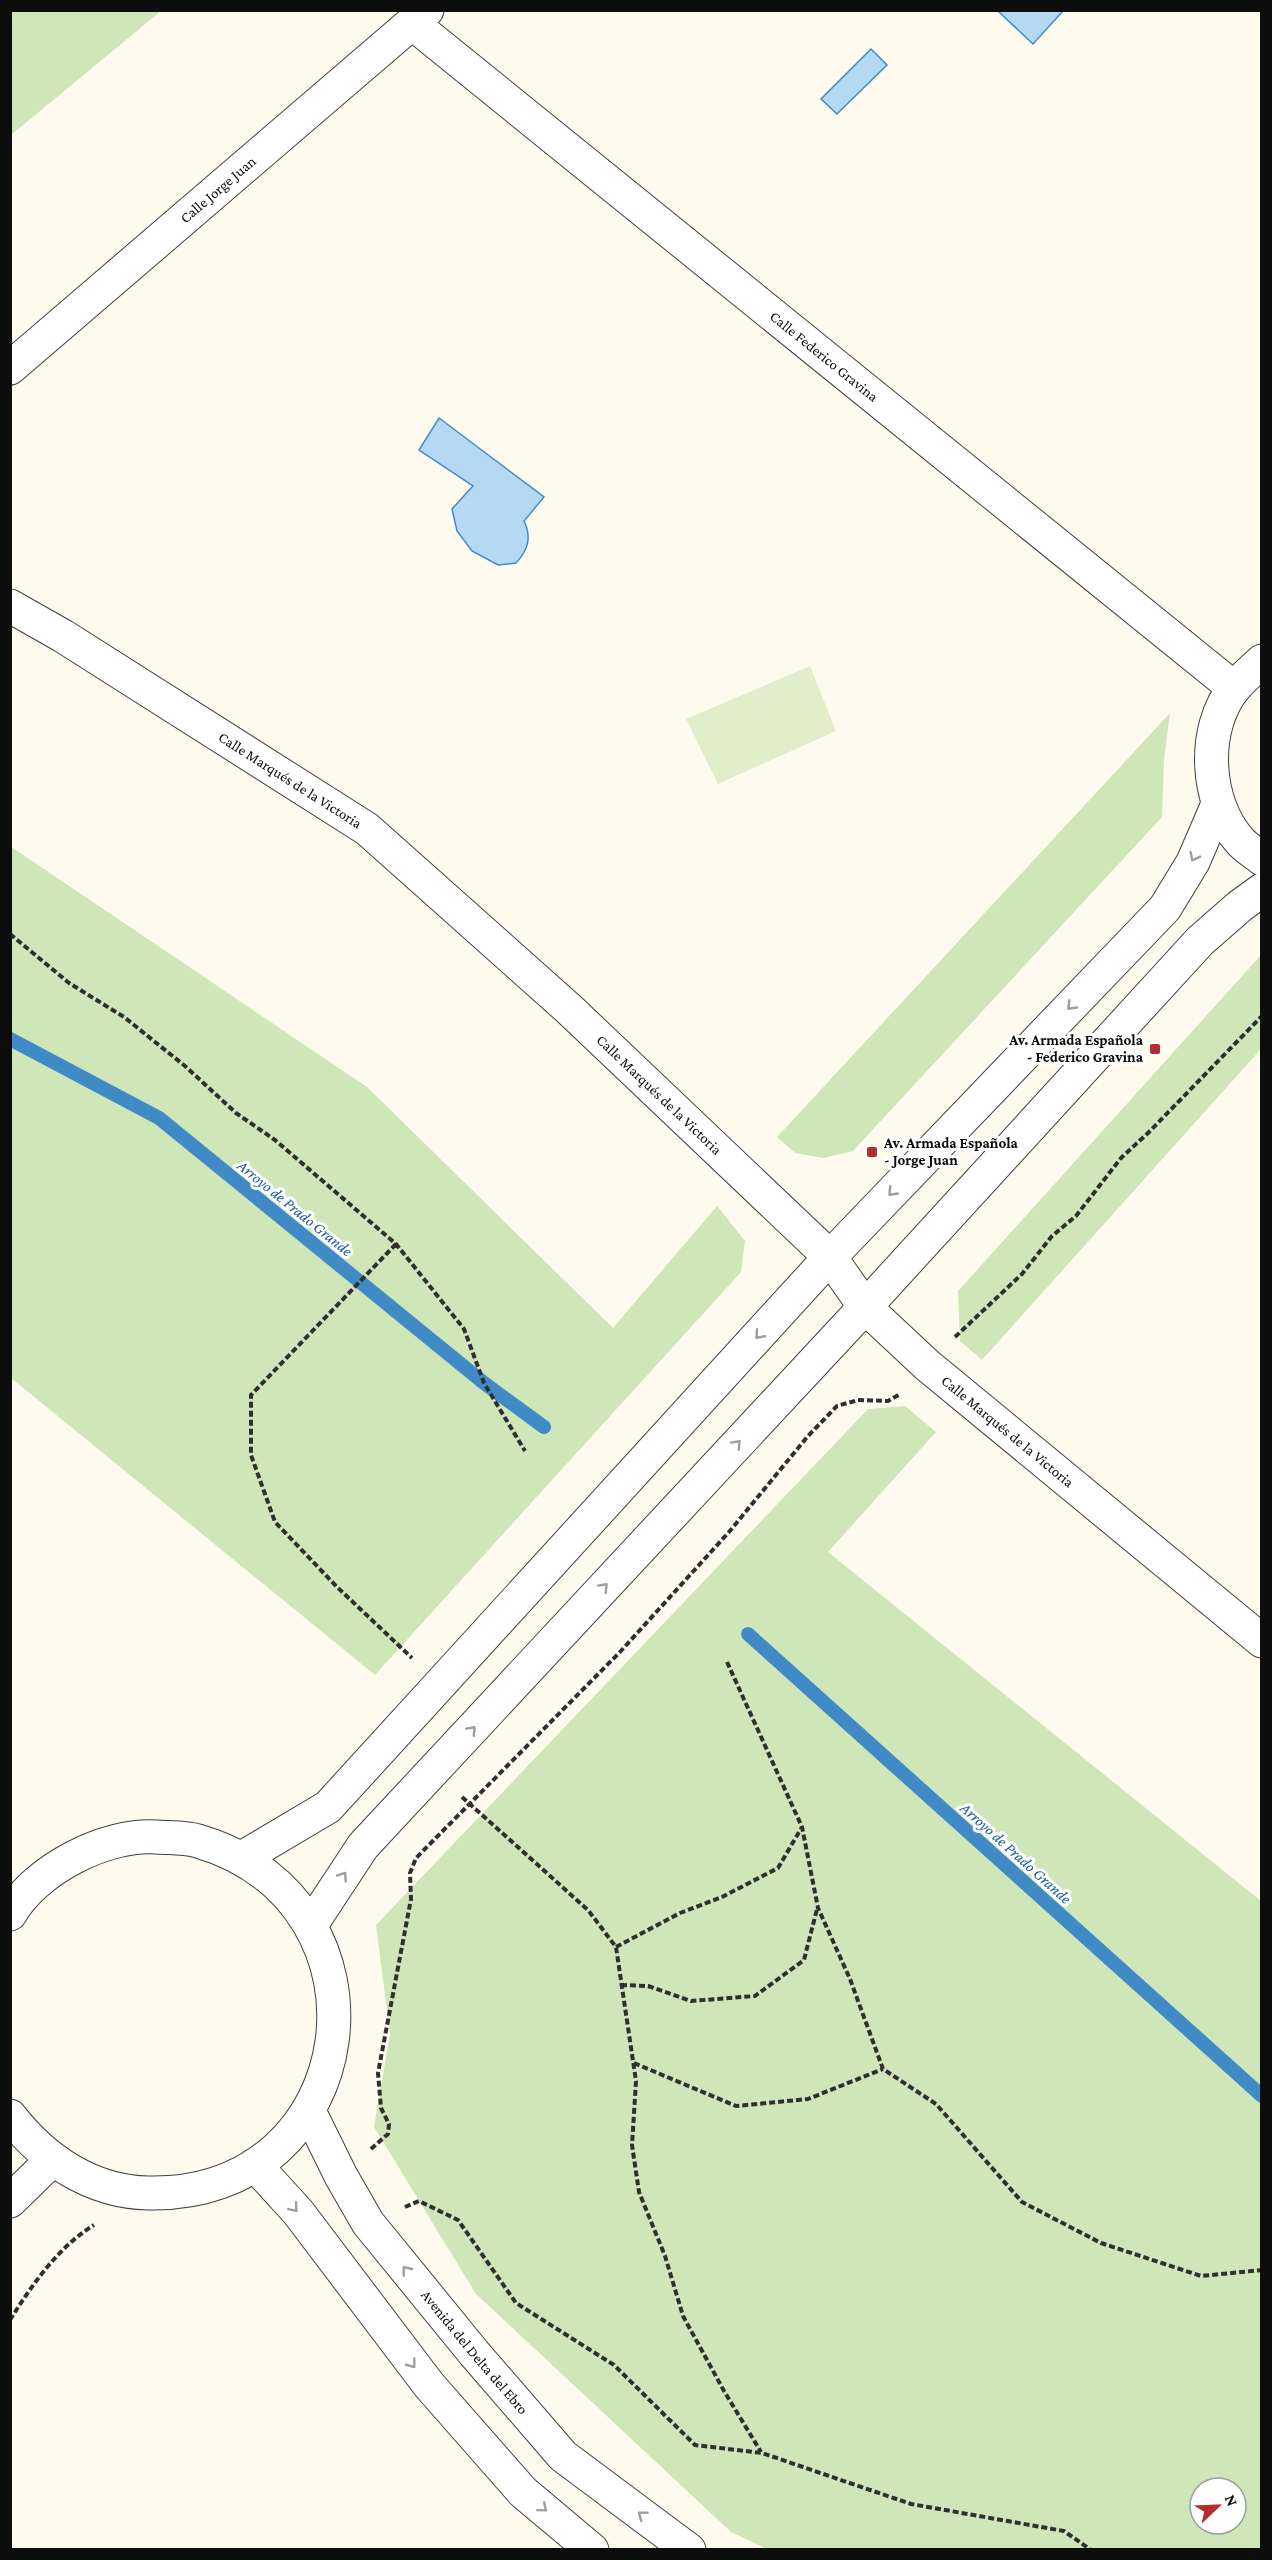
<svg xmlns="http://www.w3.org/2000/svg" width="1272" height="2560" font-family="'Crimson Pro',serif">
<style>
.green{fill:#cfe6b9;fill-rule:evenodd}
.pitch{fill:#e0eecb}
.water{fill:#b5d9f2;stroke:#408bc5;stroke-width:1.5}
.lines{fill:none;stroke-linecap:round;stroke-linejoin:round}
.stream{stroke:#408bc5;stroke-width:14}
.street-casing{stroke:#404040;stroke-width:35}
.path{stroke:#2f2f2f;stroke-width:4;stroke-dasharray:6 3;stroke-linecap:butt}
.street{stroke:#fff;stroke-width:33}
.oneway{stroke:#9e9e9e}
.poi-dot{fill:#b52d2e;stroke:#fff;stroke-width:2}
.labels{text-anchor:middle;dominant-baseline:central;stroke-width:6;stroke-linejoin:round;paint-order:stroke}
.street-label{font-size:15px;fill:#0d0d0d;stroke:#fff}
.poi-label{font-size:15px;font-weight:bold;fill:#0d0d0d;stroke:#fff;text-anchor:end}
.water-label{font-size:16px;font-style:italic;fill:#1d5d97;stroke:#fff}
</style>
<rect width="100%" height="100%" fill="#fefbee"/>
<!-- green -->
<path class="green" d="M 11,10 L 161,10 L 161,11 L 11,135 Z
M 1170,713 L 1164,760 L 1162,817 L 853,1151 L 823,1158 L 795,1153 L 777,1137 Z
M 10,846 L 367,1087 L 613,1328 L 717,1206 L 745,1241 L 741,1272 L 375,1675 L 11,1378 Z
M 1261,955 L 1261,1049 L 982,1360 L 960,1341 L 958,1291 Z
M 905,1406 L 936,1432 L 828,1552 L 1261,1901 L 1261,2549 L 767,2549 L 731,2532 L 476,2294 L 374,2127 L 390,2034 L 376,1925 L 868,1409 ZM 1200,2488 L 1236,2488 L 1236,2524 L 1200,2524 Z"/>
<!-- pitch -->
<path class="pitch" d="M 810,666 L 836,731 L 718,784 L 686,719 Z"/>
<!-- water -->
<path class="water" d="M 1001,10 L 1063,10 L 1063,11 L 1033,44 L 999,12 Z
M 871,49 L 887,65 L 837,114 L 821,99 Z
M 439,418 L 544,497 L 524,521 C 532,537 528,550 516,563 L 498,565 L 472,551 L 457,531 L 452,509 L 473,486 L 419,450 Z"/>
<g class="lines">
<!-- stream -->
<path class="stream" d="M 10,1039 L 159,1118 L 484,1383 L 544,1427
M 748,1634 L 1262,2096"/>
<!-- street casing -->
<g class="street-casing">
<g id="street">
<path id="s1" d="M 412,23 L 1234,688"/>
<path id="s2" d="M 10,368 L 427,10"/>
<path id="s3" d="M 10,606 L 63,636 L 367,829 L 569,1009 L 830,1257 L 865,1307 L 927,1365 L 1262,1641"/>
<path d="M 1262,661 C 1253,669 1243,678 1235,687 C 1201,728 1205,802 1240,841 C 1246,848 1255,853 1262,859"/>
<path d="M 242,1858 L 328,1807 L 830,1257 L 1165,908 L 1193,862 L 1218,804"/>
<path d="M 10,1914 C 35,1870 106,1833 157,1837 C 170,1838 185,1837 198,1841 C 405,1902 365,2198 148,2193 C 92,2192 44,2160 10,2116"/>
<path d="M 311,1925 L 363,1846 L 865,1307 L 1200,941 L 1240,906 L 1262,890"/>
<path id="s4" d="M 309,2111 L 341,2176 L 368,2223 L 474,2353 L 563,2456 L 689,2550"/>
<path d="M 255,2165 L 298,2212 L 429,2385 L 523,2492 L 592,2550"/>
<path d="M 10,2201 L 52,2160"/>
</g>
</g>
<!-- path -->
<path class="path" d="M 10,11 L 11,10
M 10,934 L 69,983 L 124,1017 L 185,1066 L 236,1113 L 275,1140 L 396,1244 L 464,1329 L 484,1383 L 525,1451
M 396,1244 L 251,1395 L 251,1455 L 275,1522 L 337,1587 L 412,1658
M 955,1337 L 1022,1274 L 1052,1236 L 1076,1216 L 1121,1158 L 1148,1133 L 1262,1016
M 727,1662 L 802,1827 L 818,1908 L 850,1979 L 883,2069 L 936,2104 L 1022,2202 L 1101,2243 L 1201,2276 L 1262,2270
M 462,1797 L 588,1910 L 616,1947 L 636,2081 L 632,2145 L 639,2192 L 665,2256 L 683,2316 L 724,2391 L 761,2452
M 616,1947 L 680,1913 L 722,1897 L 778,1868 L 802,1827
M 621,1985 L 648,1986 L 691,2001 L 755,1996 L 804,1960 L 817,1909
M 634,2063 L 736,2106 L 808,2099 L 883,2069
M 371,2149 L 388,2134 L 389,2124 L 381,2108 L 378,2073 L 411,1899 L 410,1873 L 416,1858 L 620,1652 L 729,1532 L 808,1436 L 837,1406 L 858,1400 L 888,1401 L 900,1394
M 405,2207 L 419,2201 L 458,2220 L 516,2303 L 614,2365 L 695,2445 L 762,2453 L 911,2504 L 1064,2531 L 1091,2550
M 10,2320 C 32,2285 58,2247 94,2225"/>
<!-- street -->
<use href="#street" class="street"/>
</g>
<!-- one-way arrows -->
<defs><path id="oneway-chevron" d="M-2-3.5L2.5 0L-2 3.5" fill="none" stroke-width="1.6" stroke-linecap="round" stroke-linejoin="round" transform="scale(1.5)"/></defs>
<g class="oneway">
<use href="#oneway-chevron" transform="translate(1194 857) rotate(116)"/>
<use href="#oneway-chevron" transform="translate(1071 1006) rotate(134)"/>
<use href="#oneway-chevron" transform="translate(892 1192) rotate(134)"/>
<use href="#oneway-chevron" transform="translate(759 1335) rotate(132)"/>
<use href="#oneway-chevron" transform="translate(737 1444) rotate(-47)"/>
<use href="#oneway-chevron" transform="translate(604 1587) rotate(-47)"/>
<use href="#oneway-chevron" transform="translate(472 1730) rotate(-47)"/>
<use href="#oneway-chevron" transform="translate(343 1876) rotate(-56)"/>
<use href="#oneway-chevron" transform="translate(294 2208) rotate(49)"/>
<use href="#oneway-chevron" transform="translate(406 2270) rotate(-129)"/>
<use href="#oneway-chevron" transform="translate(412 2364) rotate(53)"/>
<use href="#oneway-chevron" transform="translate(543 2508) rotate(40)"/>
<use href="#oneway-chevron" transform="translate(642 2515) rotate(-143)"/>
</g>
<!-- markers -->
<g class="poi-dot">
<rect x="1149" y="1043" width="12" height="12" rx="3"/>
<rect x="866" y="1146" width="12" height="12" rx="3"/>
</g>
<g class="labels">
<!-- street labels -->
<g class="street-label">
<text stroke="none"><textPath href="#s2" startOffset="274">Calle Jorge Juan</textPath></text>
<text stroke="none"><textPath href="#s1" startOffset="530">Calle Federico Gravina</textPath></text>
<text stroke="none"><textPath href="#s3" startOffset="330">Calle Marqués de la Victoria</textPath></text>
<text stroke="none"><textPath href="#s3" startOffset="816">Calle Marqués de la Victoria</textPath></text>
<text stroke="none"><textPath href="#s3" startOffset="1302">Calle Marqués de la Victoria</textPath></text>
<text stroke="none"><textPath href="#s4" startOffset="294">Avenida del Delta del Ebro</textPath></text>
</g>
<!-- poi labels -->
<g class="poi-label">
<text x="1143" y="1040">Av. Armada Española<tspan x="1143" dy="17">- Federico Gravina</tspan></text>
<text x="884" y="1143" text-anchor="start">Av. Armada Española<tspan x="884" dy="17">- Jorge Juan</tspan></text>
</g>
<!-- water labels -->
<g class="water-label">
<text transform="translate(295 1208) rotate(39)">Arroyo de Prado Grande</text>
<text transform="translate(1016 1853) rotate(42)">Arroyo de Prado Grande</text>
</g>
</g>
<!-- border -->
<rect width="1272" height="2560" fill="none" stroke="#0d0d0d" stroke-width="24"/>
<!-- north arrow -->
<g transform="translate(1218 2506) rotate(67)"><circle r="28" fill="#ffffff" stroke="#9e9e9e" stroke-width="1.5"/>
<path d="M0-4.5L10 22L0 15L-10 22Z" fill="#b52d2e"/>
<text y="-9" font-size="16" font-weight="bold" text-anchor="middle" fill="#0d0d0d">N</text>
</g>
</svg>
